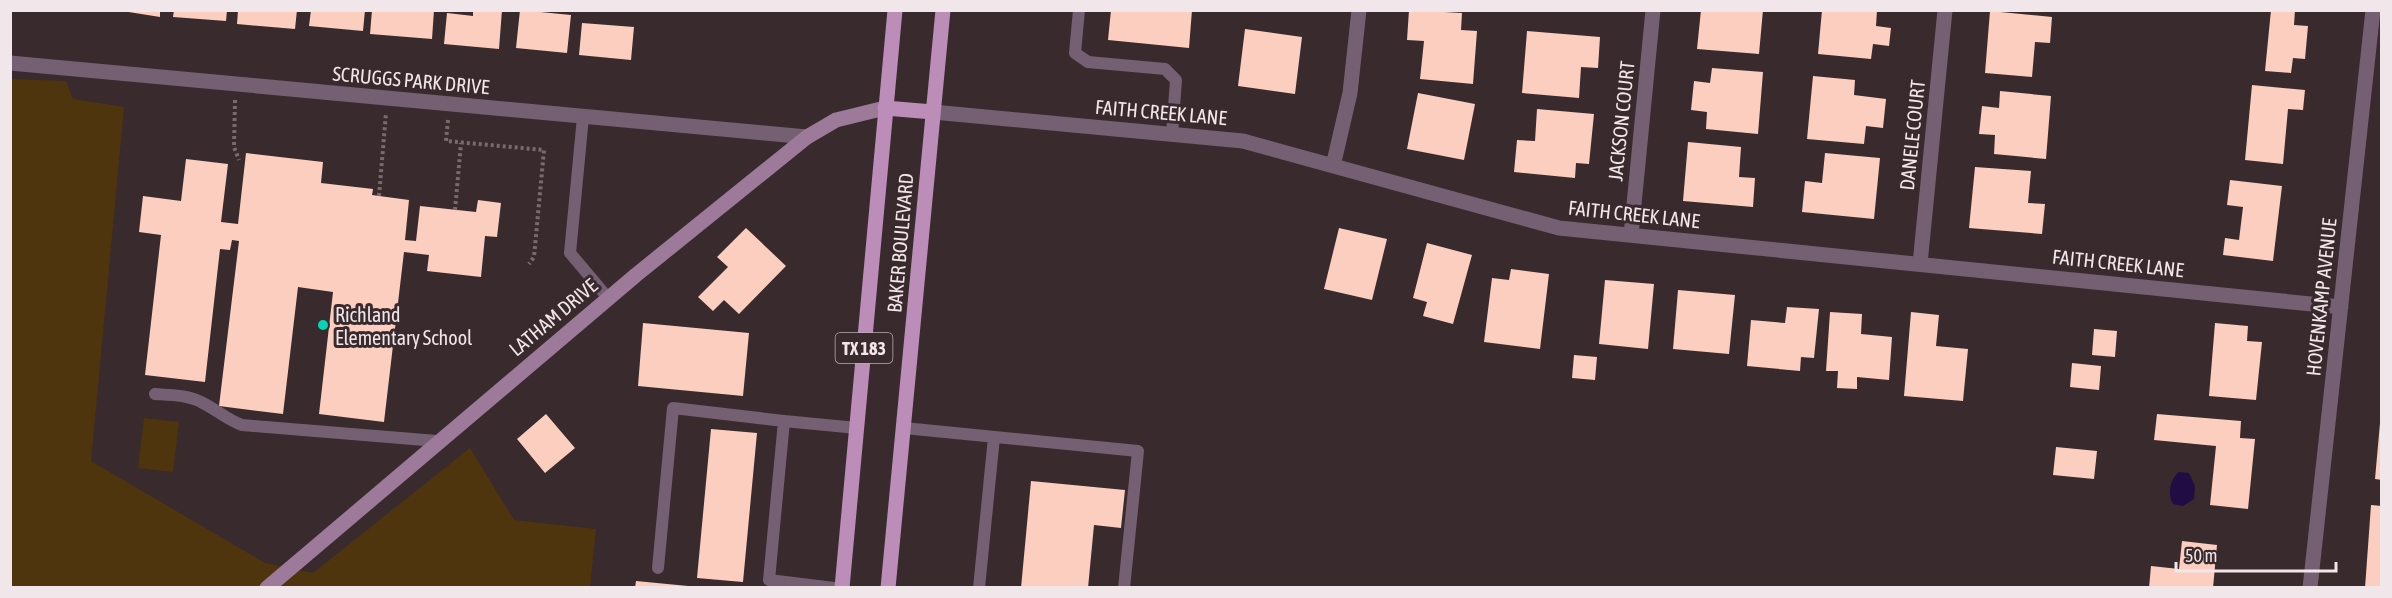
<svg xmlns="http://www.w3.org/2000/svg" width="2392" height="598" font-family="'Asap Condensed',sans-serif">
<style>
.green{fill:#4f350e}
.water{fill:#210d43}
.building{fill:#fccebf}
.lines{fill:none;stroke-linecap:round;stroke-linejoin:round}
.path{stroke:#786b6e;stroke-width:4;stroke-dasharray:3 3;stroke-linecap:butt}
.lane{stroke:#755f73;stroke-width:12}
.street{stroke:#755f73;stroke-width:15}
.secondary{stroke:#9d799a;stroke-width:15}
.primary{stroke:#bb8db8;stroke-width:15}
.poi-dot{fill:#05d5b6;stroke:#392a2d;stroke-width:2}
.labels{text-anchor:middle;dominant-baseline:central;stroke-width:6;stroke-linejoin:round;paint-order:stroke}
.shield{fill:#392a2d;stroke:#baaeb1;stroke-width:1.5}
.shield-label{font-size:18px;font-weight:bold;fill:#f1e6e9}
.street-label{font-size:20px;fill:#f1e6e9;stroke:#392a2d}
.poi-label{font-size:20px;fill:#f1e6e9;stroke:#392a2d;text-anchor:start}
</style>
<rect width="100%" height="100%" fill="#392a2d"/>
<!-- green -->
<path class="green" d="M 11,79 L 66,81 L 73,99 L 124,107 L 91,461 L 265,563 L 313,573 L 470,448 L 514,520 L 596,529 L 590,587 L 11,588 Z
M 144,418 L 179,422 L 173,472 L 138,468 Z"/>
<!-- water -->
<path class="water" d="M 2179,472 L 2189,473 L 2195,486 L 2194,499 L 2183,506 L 2173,504 C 2167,495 2170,479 2179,472 Z"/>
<!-- building -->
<path class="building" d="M 116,10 L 160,10 L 160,17 Z
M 174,10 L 227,10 L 226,21 L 173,17 Z
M 238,10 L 297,10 L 295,29 L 237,24 Z
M 311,10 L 365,10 L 363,31 L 309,26 Z
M 372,10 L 434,10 L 432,39 L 370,34 Z
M 473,10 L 502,10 L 499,49 L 444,44 L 447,13 L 473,16 Z
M 520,10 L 571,15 L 567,53 L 516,48 Z
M 1111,10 L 1192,10 L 1189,48 L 1108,40 Z
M 1409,10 L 1462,13 L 1461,30 L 1477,31 L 1473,84 L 1420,79 L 1424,41 L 1407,40 Z
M 1701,10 L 1763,10 L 1759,54 L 1697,49 Z
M 1822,10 L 1877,10 L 1876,26 L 1891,28 L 1889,46 L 1873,44 L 1871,59 L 1818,54 Z
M 2271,10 L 2295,10 L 2294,25 L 2308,26 L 2305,59 L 2293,58 L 2291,73 L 2265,71 Z
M 1990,11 L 2052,17 L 2050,43 L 2035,42 L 2032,77 L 1985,73 Z
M 582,23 L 634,27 L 631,60 L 579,55 Z
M 1245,29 L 1302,37 L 1295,94 L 1238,86 Z
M 1527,31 L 1600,37 L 1598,68 L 1581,67 L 1579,98 L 1522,93 Z
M 1712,68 L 1763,72 L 1758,134 L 1706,129 L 1707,112 L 1691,110 L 1694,81 L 1710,83 Z
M 1813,76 L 1855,80 L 1854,95 L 1886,99 L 1883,128 L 1866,126 L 1864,144 L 1807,139 Z
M 2252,85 L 2305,90 L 2303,110 L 2288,109 L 2283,164 L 2245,160 Z
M 2000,91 L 2051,96 L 2046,159 L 1994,154 L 1995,135 L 1979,134 L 1982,106 L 1999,108 Z
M 1418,93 L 1475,104 L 1464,160 L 1407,149 Z
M 1537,109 L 1594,114 L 1589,164 L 1576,163 L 1575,178 L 1514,172 L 1517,140 L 1535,141 Z
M 1688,142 L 1741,147 L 1739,177 L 1755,178 L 1753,207 L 1683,201 Z
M 246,153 L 323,162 L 321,183 L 373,189 L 372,195 L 409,200 L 405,240 L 416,241 L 420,206 L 476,212 L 478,200 L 501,203 L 497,237 L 485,236 L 481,277 L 427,271 L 429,255 L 404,252 L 384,422 L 319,414 L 333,292 L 298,287 L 283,414 L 219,406 L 239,241 L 232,240 L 230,250 L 220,249 L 205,382 L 145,375 L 161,235 L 139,232 L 143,196 L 181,201 L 186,159 L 228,164 L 221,222 L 238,224 Z
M 1825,153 L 1880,158 L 1874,219 L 1802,212 L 1805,181 L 1822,183 Z
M 1975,167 L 2031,171 L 2028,203 L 2045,204 L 2042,234 L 1969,228 Z
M 2230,180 L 2282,186 L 2273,261 L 2223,255 L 2225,238 L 2239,240 L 2243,207 L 2227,205 Z
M 746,228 L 786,266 L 739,314 L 724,300 L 713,311 L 698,297 L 728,267 L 717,257 Z
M 1339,228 L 1387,239 L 1372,300 L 1324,289 Z
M 1427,243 L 1472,255 L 1453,324 L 1423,316 L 1427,302 L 1413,298 Z
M 1511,269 L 1549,274 L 1540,349 L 1484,342 L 1492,278 L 1509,280 Z
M 1605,280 L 1654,284 L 1648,349 L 1599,344 Z
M 1678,290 L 1735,295 L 1729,354 L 1673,349 Z
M 1787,307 L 1819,309 L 1814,358 L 1801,357 L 1800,371 L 1747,366 L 1751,320 L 1785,323 Z
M 1830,312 L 1862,314 L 1861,334 L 1892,337 L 1889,380 L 1857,377 L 1857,389 L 1837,388 L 1838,371 L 1826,371 Z
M 1911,312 L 1939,315 L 1936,346 L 1968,349 L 1963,401 L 1904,396 Z
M 643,323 L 749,333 L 743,396 L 638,386 Z
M 2215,323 L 2248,326 L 2247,341 L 2262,342 L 2256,400 L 2209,396 Z
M 2094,329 L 2117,331 L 2115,357 L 2092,355 Z
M 1574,355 L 1597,357 L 1595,380 L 1572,378 Z
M 2072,363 L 2101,366 L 2099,390 L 2070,387 Z
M 546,414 L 575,448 L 545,473 L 517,439 Z
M 2157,414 L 2241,421 L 2240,438 L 2255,439 L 2248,509 L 2210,505 L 2216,446 L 2154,440 Z
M 2380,423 L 2382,423 L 2382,480 L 2375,479 Z
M 711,429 L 757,433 L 743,582 L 697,578 Z
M 2056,447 L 2097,451 L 2094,479 L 2053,475 Z
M 1031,481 L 1125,490 L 1121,528 L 1094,525 L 1088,588 L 1021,588 Z
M 2371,505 L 2382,506 L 2382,588 L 2365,588 Z
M 2182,541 L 2217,545 L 2213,588 L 2149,588 L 2151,566 L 2179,569 Z
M 636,581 L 688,586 L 688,588 L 635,588 Z"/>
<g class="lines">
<!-- path -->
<path class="path" d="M 235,100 L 234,147 L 239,160
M 448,120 L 446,141 L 544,150 L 534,257 L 529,264
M 379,196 L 386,113
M 455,210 L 461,143"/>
<!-- lane -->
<path class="lane" d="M 1079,10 L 1075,53 L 1088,62 L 1165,69 L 1176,80 L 1172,134
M 583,117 L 570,253 L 608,298
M 155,394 C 170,395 187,395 201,402 C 216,409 227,420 242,425 L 437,441
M 904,428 L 1138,451 L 1124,588
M 658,568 L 673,408 L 784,421
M 834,588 L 769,580 L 784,421 L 857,428
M 979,588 L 994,437"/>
<!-- street -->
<path class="street" d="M 10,63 L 807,137
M 933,112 L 1243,141 L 1559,228 L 2341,307
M 1333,166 L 1350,93 L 1359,10
M 1631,235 L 1653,10
M 1920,264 L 1945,10
M 2310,588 L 2373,10"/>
<!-- secondary -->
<path class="secondary" d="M 267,588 L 636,275 L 807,137 L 836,120 L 885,108"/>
<!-- primary -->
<path class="primary" d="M 885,108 L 933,112
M 842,588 L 895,10
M 888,588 L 943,10"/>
</g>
<!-- markers -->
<circle class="poi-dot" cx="323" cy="325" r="6"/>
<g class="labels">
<!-- shield labels -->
<rect class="shield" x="835.5" y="333" width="57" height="30" rx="4.5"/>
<g class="shield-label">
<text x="864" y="348">TX 183</text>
</g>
<!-- street labels -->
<g class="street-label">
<text transform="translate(411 80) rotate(5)">SCRUGGS PARK DRIVE</text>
<text transform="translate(1161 112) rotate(5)">FAITH CREEK LANE</text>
<text transform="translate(1621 121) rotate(-84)">JACKSON COURT</text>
<text transform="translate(1912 135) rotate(-84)">DANELE COURT</text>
<text transform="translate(1634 214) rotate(6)">FAITH CREEK LANE</text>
<text transform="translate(900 243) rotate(-85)">BAKER BOULEVARD</text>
<text transform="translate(2118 263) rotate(6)">FAITH CREEK LANE</text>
<text transform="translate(2321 297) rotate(-84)">HOVENKAMP AVENUE</text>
<text transform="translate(553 317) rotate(-40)">LATHAM DRIVE</text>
</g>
<!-- poi labels -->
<g class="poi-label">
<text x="335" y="314">Richland<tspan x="335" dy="23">Elementary School</tspan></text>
</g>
</g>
<!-- border -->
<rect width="2392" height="598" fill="none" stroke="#f1e6e9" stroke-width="24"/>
<!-- scale -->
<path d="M2176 562v9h160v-9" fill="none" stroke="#f1e6e9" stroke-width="3"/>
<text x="2185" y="562" font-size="18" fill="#f1e6e9" stroke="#392a2d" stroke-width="4.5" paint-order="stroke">50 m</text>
</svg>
